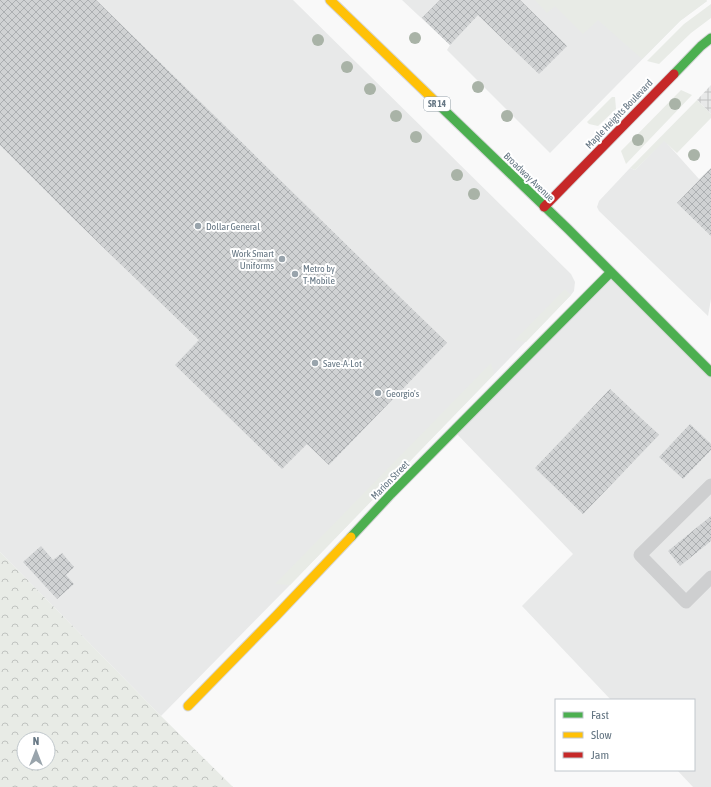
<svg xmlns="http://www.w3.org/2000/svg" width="711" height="787" font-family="'Asap Condensed',sans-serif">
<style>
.built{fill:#e8e9e9}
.industrial{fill:url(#industrial-grid)}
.green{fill:#e8ebe6}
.forest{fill:url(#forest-crowns);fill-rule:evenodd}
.building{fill:url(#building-cross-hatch)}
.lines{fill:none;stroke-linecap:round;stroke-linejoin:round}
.fast-casing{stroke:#d5d6d7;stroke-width:11}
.slow-casing{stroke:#d5d6d7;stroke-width:11}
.jam-casing{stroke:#d5d6d7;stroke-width:11}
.lane{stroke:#cecfd0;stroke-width:13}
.fast{stroke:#4caf50;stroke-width:9}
.slow{stroke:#ffc107;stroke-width:9}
.jam{stroke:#c62828;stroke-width:9}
.tree{fill:#a9b3a7}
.poi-dot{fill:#99a4ac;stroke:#fff;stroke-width:1.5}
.labels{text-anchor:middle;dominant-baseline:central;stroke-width:4;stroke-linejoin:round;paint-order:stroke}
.shield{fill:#fff;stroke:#939fa8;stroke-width:1}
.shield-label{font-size:9px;font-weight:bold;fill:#657683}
.street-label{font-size:10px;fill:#657683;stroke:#fff}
.poi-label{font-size:10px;fill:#657683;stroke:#fff;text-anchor:start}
</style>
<defs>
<pattern id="industrial-grid" width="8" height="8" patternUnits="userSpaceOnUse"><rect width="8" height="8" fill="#e8e9e9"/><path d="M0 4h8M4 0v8" fill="none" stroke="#c0c1c2"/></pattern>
<pattern id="forest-crowns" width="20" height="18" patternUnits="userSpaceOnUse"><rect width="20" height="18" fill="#e8ebe6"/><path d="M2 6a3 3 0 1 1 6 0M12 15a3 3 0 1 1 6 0" fill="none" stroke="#c0c3c0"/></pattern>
<pattern id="building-cross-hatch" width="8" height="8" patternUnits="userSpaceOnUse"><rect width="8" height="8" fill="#d0d2d3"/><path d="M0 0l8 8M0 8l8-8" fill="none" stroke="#acafb1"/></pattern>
</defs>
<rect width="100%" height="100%" fill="#f9f9f9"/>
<!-- built -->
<path class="built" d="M 0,0 L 293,0 L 571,274 L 575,282 L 574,291 L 571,295 L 290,585 L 161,716 L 0,552 Z
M 402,0 L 706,0 L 707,1 L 680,21 L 550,153 L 447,50 L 450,45 Z
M 664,140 L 699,179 L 711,168 L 711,299 L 708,316 L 599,211 L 597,207 L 599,201 L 630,168 L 635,170 Z
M 611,272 L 711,371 L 711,787 L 693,787 L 677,770 L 694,770 L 694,700 L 611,700 L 522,606 L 573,554 L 454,431 Z"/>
<!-- industrial -->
<path class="industrial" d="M 711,85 L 711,114 L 697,100 Z"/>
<!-- green -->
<path class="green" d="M 535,0 L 706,0 L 707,1 L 680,21 L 642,59 L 598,20 L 583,34 L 555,6 L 547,13 Z
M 711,4 L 711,18 L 691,33 L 659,64 L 647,61 L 684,24 Z
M 681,90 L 692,95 L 626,164 L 621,151 Z
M 612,97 L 615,97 L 616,109 L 598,126 L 589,124 L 587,122 Z
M 697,100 L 711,114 L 711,118 L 677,153 L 664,141 L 635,170 L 630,168 Z
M 565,289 L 571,295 L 526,342 L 515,340 Z
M 491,363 L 494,374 L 290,585 L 275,584 Z"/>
<!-- forest -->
<path class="forest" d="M 0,552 L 161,716 L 233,787 L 0,787 ZM 24,739 L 48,739 L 48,763 L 24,763 Z"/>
<!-- building -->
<path class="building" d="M 0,0 L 96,0 L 447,343 L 329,465 L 307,444 L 282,469 L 175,365 L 199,340 L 74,219 L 0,145 Z
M 440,0 L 520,0 L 567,46 L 539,74 L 478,15 L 450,45 L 422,18 Z
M 711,168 L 711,236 L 677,203 Z
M 610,389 L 659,435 L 583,514 L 535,468 Z
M 690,424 L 711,444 L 711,450 L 683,479 L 659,457 Z
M 711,516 L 711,541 L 680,566 L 668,551 Z
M 41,546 L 53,560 L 62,553 L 74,567 L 66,575 L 74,584 L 57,599 L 23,562 Z"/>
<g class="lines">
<!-- fast casing -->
<g class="fast-casing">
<path id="fast" d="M 674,74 L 701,46 L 711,38
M 440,106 L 568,229 L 711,372
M 351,537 L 391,494 L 611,272"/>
</g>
<!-- slow casing -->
<g class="slow-casing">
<path id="slow" d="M 330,0 L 440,106
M 188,706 L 276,616 L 351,537"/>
</g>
<!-- jam casing -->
<g class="jam-casing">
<path id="jam" d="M 544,207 L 674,74"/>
</g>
<!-- lane -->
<path class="lane" d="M 711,485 L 640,555 L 686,602 L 711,577"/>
<!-- fast -->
<use href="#fast" class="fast"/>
<!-- slow -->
<use href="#slow" class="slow"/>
<!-- jam -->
<use href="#jam" class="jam"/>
</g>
<!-- trees -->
<g class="tree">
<circle cx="415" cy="38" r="6"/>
<circle cx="318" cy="40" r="6"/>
<circle cx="347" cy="67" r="6"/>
<circle cx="478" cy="87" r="6"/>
<circle cx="370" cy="89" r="6"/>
<circle cx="675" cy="104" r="6"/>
<circle cx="396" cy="116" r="6"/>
<circle cx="507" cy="116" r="6"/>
<circle cx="416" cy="137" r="6"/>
<circle cx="638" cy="140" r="6"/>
<circle cx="694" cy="155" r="6"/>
<circle cx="457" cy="175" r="6"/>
<circle cx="474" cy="194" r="6"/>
</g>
<!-- markers -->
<g class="poi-dot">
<circle cx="198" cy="226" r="4"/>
<circle cx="282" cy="259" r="4"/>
<circle cx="295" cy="274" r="4"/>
<circle cx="315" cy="363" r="4"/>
<circle cx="378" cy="393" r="4"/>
</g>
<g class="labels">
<!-- shield labels -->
<rect class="shield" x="424" y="97" width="26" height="14" rx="3"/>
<g class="shield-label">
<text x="437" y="104">SR 14</text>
</g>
<!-- street labels -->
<g class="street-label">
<text transform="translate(619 114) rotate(-46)">Maple Heights Boulevard</text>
<text transform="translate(529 177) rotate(44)">Broadway Avenue</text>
<text transform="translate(390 480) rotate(-46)">Marion Street</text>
</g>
<!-- poi labels -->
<g class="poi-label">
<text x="206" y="226">Dollar General</text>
<text x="274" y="253" text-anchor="end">Work Smart<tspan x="274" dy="12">Uniforms</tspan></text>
<text x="303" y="268">Metro by<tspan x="303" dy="12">T-Mobile</tspan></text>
<text x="323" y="363">Save-A-Lot</text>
<text x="386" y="393">Georgio's</text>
</g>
</g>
<!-- legend -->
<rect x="555" y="699" width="140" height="72" fill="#ffffff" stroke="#c1c8cd"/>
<rect x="563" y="712" width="20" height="6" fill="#4caf50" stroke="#c1c8cd"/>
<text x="591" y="719" font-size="12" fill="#657683">Fast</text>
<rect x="563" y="732" width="20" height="6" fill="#ffc107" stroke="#c1c8cd"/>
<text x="591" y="739" font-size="12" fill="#657683">Slow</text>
<rect x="563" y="752" width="20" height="6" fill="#c62828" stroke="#c1c8cd"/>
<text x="591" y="759" font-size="12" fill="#657683">Jam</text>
<!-- north arrow -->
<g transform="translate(36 751)"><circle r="19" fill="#ffffff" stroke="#c1c8cd"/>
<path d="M0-3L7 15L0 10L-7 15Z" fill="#99a4ac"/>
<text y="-6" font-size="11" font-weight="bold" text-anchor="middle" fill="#657683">N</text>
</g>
</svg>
